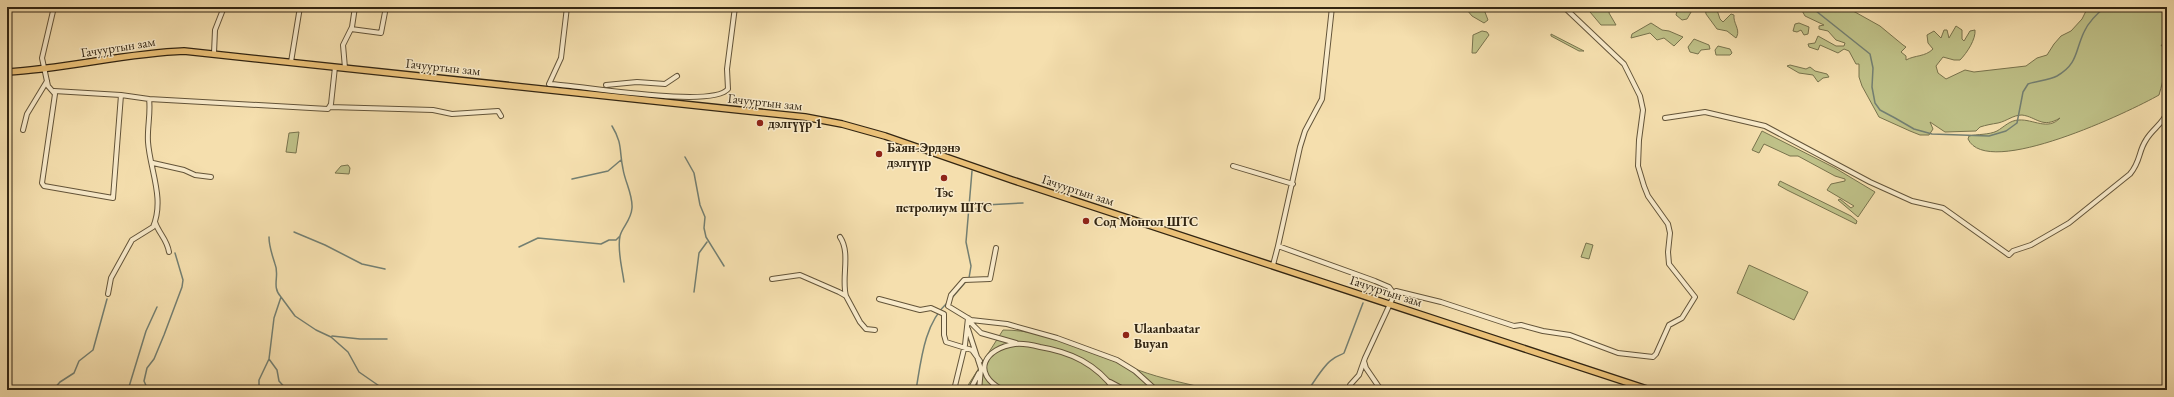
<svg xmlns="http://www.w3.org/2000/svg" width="2174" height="397" font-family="'EB Garamond',serif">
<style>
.green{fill:#bfc188;stroke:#78734d}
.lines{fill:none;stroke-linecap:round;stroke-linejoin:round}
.stream{stroke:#737f72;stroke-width:1.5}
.minor-casing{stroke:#635439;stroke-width:6}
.major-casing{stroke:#322512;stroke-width:8}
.minor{stroke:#f8eaca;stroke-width:4}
.major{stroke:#eac077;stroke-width:5.5}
.poi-dot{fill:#8f2418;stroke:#f8eaca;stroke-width:1.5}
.labels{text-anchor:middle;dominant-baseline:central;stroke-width:3;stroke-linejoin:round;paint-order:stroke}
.street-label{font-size:13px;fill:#322512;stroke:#f8eaca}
.poi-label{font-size:13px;font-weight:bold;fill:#322512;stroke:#f8eaca;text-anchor:start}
</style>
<rect width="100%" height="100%" fill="#f5dfae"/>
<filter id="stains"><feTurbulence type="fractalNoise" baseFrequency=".005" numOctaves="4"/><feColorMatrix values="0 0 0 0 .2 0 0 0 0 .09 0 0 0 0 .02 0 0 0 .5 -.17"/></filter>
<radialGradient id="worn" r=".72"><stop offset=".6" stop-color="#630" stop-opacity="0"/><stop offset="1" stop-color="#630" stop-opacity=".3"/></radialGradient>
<!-- green -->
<path class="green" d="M 1459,7 L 1483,7 L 1488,20 L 1484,23 L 1472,16 L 1467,10 Z
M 1588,7 L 1610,7 L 1609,13 L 1616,25 L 1601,25 L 1590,12 Z
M 1678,7 L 1694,7 L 1687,19 L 1682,20 L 1676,15 Z
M 1705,7 L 1716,7 L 1720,19 L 1723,22 L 1731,14 L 1734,15 C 1733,23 1740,29 1737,36 L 1736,38 L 1727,31 L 1717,29 L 1706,14 Z
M 1800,7 L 1846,7 L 1880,26 L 1903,45 L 1906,47 L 1901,52 L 1906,56 L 1906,60 C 1915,55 1925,57 1933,49 L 1928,43 L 1927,35 L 1934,31 L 1941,38 L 1944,30 L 1947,30 L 1949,38 L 1956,26 L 1962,30 L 1962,39 L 1964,41 L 1970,31 L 1975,30 C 1976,39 1967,53 1960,60 L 1954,60 L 1943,57 L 1936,66 L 1938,73 L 1946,79 L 1965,70 L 1974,72 L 2026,66 L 2037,58 L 2047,55 L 2054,44 L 2061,36 L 2071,31 L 2082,19 L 2088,7 L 2167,7 L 2167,37 L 2161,46 L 2165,44 L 2167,46 C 2167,63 2164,78 2159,95 C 2131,111 1987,180 1968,139 L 1969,136 C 1977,134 1989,135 1997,131 C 2004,127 2010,120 2019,120 C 2033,119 2048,131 2060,118 C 2042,129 2037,117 2022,115 C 2013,115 2007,121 1998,123 C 1992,124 1986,125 1980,127 L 1976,131 L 1945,132 L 1930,122 L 1933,129 L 1929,135 L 1920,135 L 1910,131 L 1879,117 L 1862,86 L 1859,77 L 1859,64 L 1856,64 L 1849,51 L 1844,49 L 1838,53 L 1820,45 L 1818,50 L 1809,47 L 1808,44 L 1815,43 L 1818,36 L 1836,46 L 1844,46 L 1845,43 L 1836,40 L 1828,31 L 1819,29 L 1819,26 L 1824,25 L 1805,16 Z
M 1651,23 L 1662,30 L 1669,31 L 1683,37 L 1674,46 L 1664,38 L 1657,40 L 1650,33 L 1631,38 L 1632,34 Z
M 1799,23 L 1809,27 L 1808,34 L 1804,35 L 1801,30 L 1797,32 L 1793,31 L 1795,24 Z
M 1482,31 L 1487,32 L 1489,35 L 1476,53 L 1472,53 L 1473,35 Z
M 1551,34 L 1584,51 L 1579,51 L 1551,36 Z
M 1694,39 L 1709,45 L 1710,49 L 1701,50 L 1698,54 L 1690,52 L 1688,47 Z
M 1718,46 L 1730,49 L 1732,53 L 1730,55 L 1716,55 L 1715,50 Z
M 1790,65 L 1806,69 L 1810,67 L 1815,71 L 1827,74 L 1829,77 L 1823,78 L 1818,82 L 1813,75 L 1799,73 L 1787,66 Z
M 1762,131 L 1835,168 L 1875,192 L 1858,217 L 1838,200 L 1840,199 L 1851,208 L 1854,206 L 1827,190 L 1831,184 L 1845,181 L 1845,179 L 1835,176 L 1798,156 L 1790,156 L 1764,144 L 1759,153 L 1752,150 Z
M 299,132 L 296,153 L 286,152 L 289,133 Z
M 348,165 L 350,168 L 349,174 L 335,173 L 341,166 Z
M 1780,181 L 1851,216 L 1857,221 L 1856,224 L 1787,190 L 1778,185 Z
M 1586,243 L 1593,245 L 1589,259 L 1581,257 Z
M 1749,265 L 1808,292 L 1794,320 L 1737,293 Z
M 1003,330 C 1051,330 1095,355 1138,370 C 1162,379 1189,384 1213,390 L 965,390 Z"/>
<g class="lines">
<!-- stream -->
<path class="stream" d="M 1811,7 L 1870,54 L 1873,68 L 1872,87 L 1875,103 L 1880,110 L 1895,118 L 1914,129 L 1932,134 L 1989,136 L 2006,131 L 2017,123 L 2023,92 L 2028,84 C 2037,81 2049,80 2057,76 C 2078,64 2075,51 2084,32 C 2088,23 2097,13 2106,7
M 612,126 C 623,144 619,151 623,169 C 625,182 633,195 632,208 C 631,221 622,227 620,236 C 617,250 622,267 624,282
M 685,157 L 694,173 L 700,205 L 705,217 L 704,228 L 706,237 L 724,266
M 572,179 L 608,171 L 621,160
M 976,209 L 985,205 L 1023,203
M 294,232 L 325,245 L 362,264 L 385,269
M 269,237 C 269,247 272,254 275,264 C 280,275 271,287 281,297 L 274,318 L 269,359 L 277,370 L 279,381 L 287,390
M 519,247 L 538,238 L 601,244 L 609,240 L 616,240 L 620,236
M 694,292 L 699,253 L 707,242
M 281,297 L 295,316 L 316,330 L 331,337 L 348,352 L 359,372 L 385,390
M 951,299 L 969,278 L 971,266 L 966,242 L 972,171
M 332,336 L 360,339 L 387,339
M 7,387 L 12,390
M 53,390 L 60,382 L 74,373 L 79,361 L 93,350 L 107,299
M 128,390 L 146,331 L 157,307
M 148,390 L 144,381 L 147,368 L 154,359 L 164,335 L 182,287 L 183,280 L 175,253
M 259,390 L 259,380 L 269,359
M 916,390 C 921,361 924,324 947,303
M 1308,390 C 1315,381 1324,364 1333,359 C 1336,356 1341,355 1344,353 L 1363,303"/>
<!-- minor casing -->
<g class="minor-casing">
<path id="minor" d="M 567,7 L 561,58 L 549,84 C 579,85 712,109 728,89 L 727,69 L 735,7
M 1332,7 L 1322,99 L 1305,131 L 1300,147 L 1278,246 L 1375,281 L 1389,287 L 1394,294
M 351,29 L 381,33 L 386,7
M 214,53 L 215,30 L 224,7
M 291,62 L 300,7
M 345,68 L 343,45 L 352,27 L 355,7
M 606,85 L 637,82 L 665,84 L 677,76
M 54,91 L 121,95 L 113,198 L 44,186 L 42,183 L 55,94 L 48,86 L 42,58 L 54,7
M 149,99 L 328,109 L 331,104 L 335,67
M 330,107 L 433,110 L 452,114 L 498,111 L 501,116
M 1665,118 L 1705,112 L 1765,126 L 1870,182 L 1912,201 L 1943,208 L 2009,255 L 2013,251 L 2031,245 L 2069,223 L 2130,174 C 2141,161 2138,152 2146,140 C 2152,129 2164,123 2167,112
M 23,130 L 27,114 L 47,81
M 153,163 L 184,170 L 195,175 L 211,177
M 1233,166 L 1293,184
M 155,222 C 159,234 167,239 169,252
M 840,237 C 851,253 841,278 846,296
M 996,248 L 990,279 L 964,280 L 951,295 L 948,306 L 971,320 L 1007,324 L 1057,338 L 1117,360 L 1135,371 L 1156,390
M 1273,265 L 1278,246
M 772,279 L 800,275 L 839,292 L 846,296 L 860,322 L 866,329 L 875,330
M 108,294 L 111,278 L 132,240 L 153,227 C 165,199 150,170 148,142 C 147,128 151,112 149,99 L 121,95
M 879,299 L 920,310 L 931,308 L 944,314 L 944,335 L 946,342 L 972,350 L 980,361
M 968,320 L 981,333 L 1016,343
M 968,329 L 981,369 L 979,390
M 1364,361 L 1366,368 L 1381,390
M 1110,382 L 1125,390
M 954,390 L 965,345 L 968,318
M 970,390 L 979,373
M 1003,390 C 970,373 985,348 1015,344 C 1023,343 1032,345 1040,347 C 1071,352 1096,364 1115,390
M 1350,390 L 1350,385 L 1359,375 L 1365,358 L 1396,291 L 1441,302 L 1514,326 L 1521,325 L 1543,331 L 1570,335 L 1618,353 L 1653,357 L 1656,354 L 1669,325 L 1682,318 L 1695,297 L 1669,264 L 1668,252 L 1670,233 L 1668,224 L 1648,196 L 1644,186 L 1638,166 L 1639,140 L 1643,110 L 1640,96 L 1624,64 L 1564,7"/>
</g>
<!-- major casing -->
<g class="major-casing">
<path id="major" d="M 7,72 C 67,69 125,53 184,51 L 805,117 L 842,124 L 885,136 L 1012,180 L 1650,390"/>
</g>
<!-- minor -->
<use href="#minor" class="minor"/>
<!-- major -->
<use href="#major" class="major"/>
</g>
<!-- markers -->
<g class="poi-dot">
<circle cx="760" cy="123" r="4"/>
<circle cx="879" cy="154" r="4"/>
<circle cx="944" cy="178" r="4"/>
<circle cx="1086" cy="221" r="4"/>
<circle cx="1126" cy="335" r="4"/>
</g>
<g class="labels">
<!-- street labels -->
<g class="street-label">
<text transform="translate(118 47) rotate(-9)">Гачууртын зам</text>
<text transform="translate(443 67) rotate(6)">Гачууртын зам</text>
<text transform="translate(765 102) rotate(6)">Гачууртын зам</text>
<text transform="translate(1078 190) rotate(18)">Гачууртын зам</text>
<text transform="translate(1386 291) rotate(18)">Гачууртын зам</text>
</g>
<!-- poi labels -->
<g class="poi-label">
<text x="768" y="123">дэлгүүр 1</text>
<text x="887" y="147">Баян-Эрдэнэ<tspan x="887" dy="15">дэлгүүр</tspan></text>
<text x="944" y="192" text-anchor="middle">Тэс<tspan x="944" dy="15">петролиум ШТС</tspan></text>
<text x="1094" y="221">Сод Монгол ШТС</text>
<text x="1134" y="328">Ulaanbaatar<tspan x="1134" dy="15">Buyan</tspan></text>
</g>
</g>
<!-- margin -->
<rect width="2174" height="397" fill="none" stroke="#f5dfae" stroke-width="24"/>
<rect x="8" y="8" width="2158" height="381" fill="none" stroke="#322512" stroke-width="2"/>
<rect x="12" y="12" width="2150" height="373" fill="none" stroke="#322512"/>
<rect width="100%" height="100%" filter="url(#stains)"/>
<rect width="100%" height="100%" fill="url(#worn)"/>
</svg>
